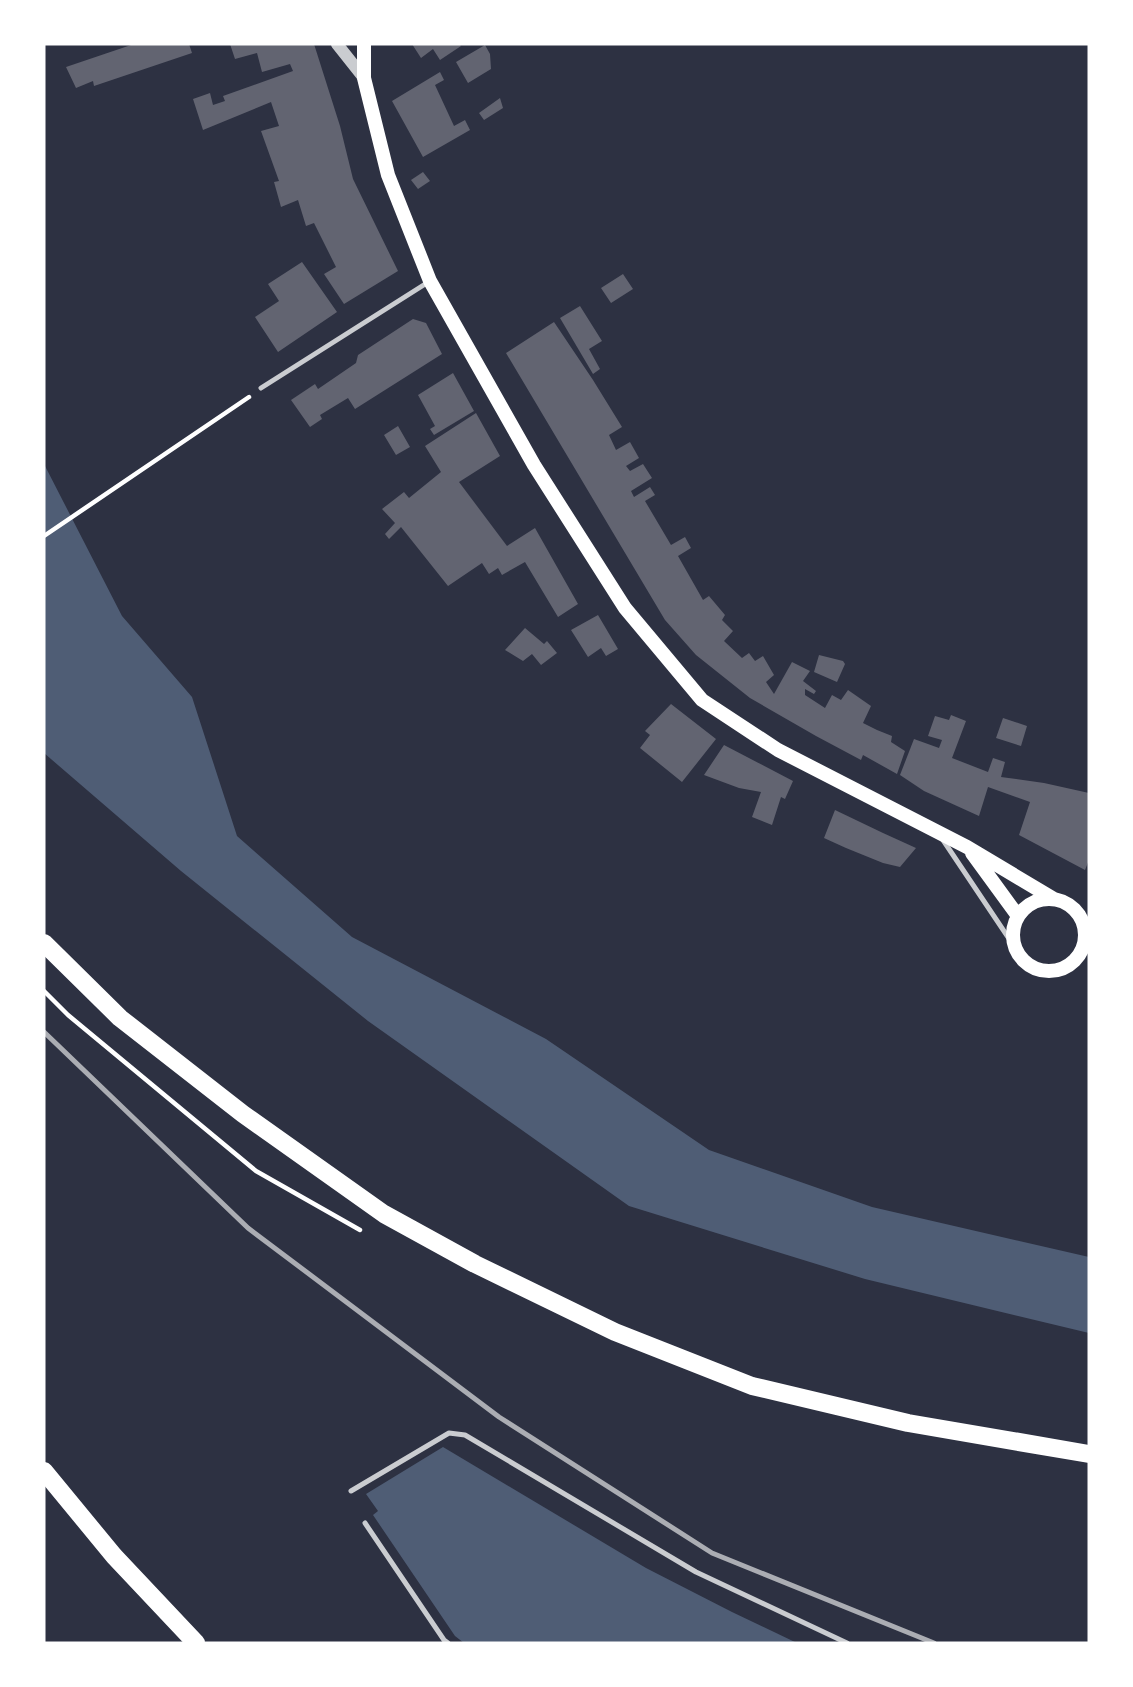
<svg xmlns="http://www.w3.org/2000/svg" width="1133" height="1687" font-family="Manrope,sans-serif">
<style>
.water{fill:#4f5d75}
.building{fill:#626471}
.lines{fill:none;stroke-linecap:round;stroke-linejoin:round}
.path{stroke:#fff;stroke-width:4.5}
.service{stroke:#caccd0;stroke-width:5}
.tertiary{stroke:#caccd0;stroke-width:12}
.secondary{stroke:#fff;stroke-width:14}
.primary{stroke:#fff;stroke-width:18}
.rail{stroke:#abadb3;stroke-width:5}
</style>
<rect width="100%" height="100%" fill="#2d3142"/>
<!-- water -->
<path class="water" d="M 44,464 L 122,616 L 192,697 L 237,836 L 352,937 L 546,1039 L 709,1150 L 872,1207 L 1089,1257 L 1089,1333 L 865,1279 L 629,1206 L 368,1021 L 181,871 L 44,753 Z
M 443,1447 L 646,1568 L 732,1612 L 797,1643 L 464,1643 L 455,1636 L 373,1515 L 378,1511 L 366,1494 Z"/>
<!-- building -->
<path class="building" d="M 134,44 L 189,44 L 192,53 L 94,86 L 93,81 L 76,88 L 66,67 Z
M 230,44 L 314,44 L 340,126 L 353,179 L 398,271 L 344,304 L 324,274 L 336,267 L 314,223 L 306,226 L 298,200 L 281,207 L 274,182 L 279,181 L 261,131 L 279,126 L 271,102 L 203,130 L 193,99 L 210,93 L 213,105 L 225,101 L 223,96 L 293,71 L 290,64 L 262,72 L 257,53 L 235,59 Z
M 412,44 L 459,44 L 461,46 L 440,60 L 433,49 L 421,58 Z
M 485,45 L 490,54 L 491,69 L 468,83 L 456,62 Z
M 440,72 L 444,80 L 435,85 L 454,126 L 465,120 L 470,130 L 423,157 L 392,101 Z
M 500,98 L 503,108 L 484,120 L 479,113 Z
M 423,172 L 430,181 L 418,189 L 411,180 Z
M 302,262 L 337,312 L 278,352 L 255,317 L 279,301 L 268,284 Z
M 623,274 L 633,289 L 611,303 L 601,288 Z
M 580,306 L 602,341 L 589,349 L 600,369 L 593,374 L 560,318 Z
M 413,319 L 426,323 L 442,354 L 355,409 L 348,398 L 320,415 L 322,419 L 310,427 L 291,400 L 315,384 L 318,389 L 356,363 L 358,355 Z
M 554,322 L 593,380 L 622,427 L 609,435 L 616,450 L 630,442 L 639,458 L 626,466 L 630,471 L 643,464 L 652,478 L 631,491 L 634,497 L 650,487 L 655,495 L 645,501 L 671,545 L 685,537 L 691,548 L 678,556 L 703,600 L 709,596 L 725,615 L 722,620 L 733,631 L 724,641 L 742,658 L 749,653 L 755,661 L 763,656 L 774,675 L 766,682 L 774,694 L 792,662 L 810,671 L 803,681 L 816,691 L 814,694 L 805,689 L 805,695 L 825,708 L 832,695 L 841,700 L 848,690 L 871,706 L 863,723 L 877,730 L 892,736 L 891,742 L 905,751 L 897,774 L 863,755 L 861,760 L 816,736 L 750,698 L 696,655 L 665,620 L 506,353 Z
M 453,373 L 474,411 L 434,435 L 430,429 L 435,426 L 418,395 Z
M 476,413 L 500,456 L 459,482 L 507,546 L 535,528 L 578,604 L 558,617 L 525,562 L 502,575 L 498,568 L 489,574 L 482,563 L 448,586 L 401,527 L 389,539 L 385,534 L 395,523 L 382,509 L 404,492 L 409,498 L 441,472 L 425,446 Z
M 398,426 L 410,447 L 396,455 L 384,435 Z
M 598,615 L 618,649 L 606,656 L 601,648 L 588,657 L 571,630 Z
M 525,628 L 544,644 L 547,641 L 557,653 L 541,665 L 532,654 L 523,661 L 505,650 Z
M 819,655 L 843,661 L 845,664 L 837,682 L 814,672 Z
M 671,704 L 716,739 L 682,782 L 640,748 L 650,735 L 645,731 Z
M 951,715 L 966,721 L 952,758 L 988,772 L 993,758 L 1005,762 L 1001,777 L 1044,783 L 1089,793 L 1089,860 L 1085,870 L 1019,835 L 1030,802 L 988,787 L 979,816 L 924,791 L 900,775 L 914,739 L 939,748 L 942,740 L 928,736 L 935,716 L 949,720 Z
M 1003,718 L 1027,726 L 1021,746 L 996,738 Z
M 724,745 L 793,781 L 785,799 L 781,797 L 772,825 L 752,817 L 761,792 L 739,788 L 704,775 Z
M 835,810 L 883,833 L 916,848 L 900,867 L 883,863 L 846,848 L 824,838 Z"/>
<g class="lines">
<!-- path -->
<path class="path" d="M 44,536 L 249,397
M 44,991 L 68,1015 L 256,1171 L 360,1230"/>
<!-- service -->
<path class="service" d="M 261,388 L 430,281
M 943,840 L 1016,949
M 351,1491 L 449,1433 L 465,1435 L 696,1572 L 847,1643
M 365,1523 L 444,1640 L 448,1643"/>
<!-- tertiary -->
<path class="tertiary" d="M 337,44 L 364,78"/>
<!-- secondary -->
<path class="secondary" d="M 364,44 L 364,78 L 388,175 L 430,281 L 534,465 L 625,608 L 702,700 L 778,750 L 967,847 L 1054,899
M 972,853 L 1018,916
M1013 935a36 36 0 1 1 72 0a36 36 0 1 1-72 0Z"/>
<!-- primary -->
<path class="primary" d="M 44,943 L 120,1018 L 243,1114 L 384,1214 L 475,1264 L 615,1332 L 752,1386 L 908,1423 L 1089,1454
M 44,1471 L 114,1556 L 196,1643"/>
<!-- rail -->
<path class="rail" d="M 44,1032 L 248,1228 L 499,1417 L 712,1553 L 934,1643"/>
</g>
<!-- border -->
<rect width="1133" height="1687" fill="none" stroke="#ffffff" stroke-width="91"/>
</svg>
